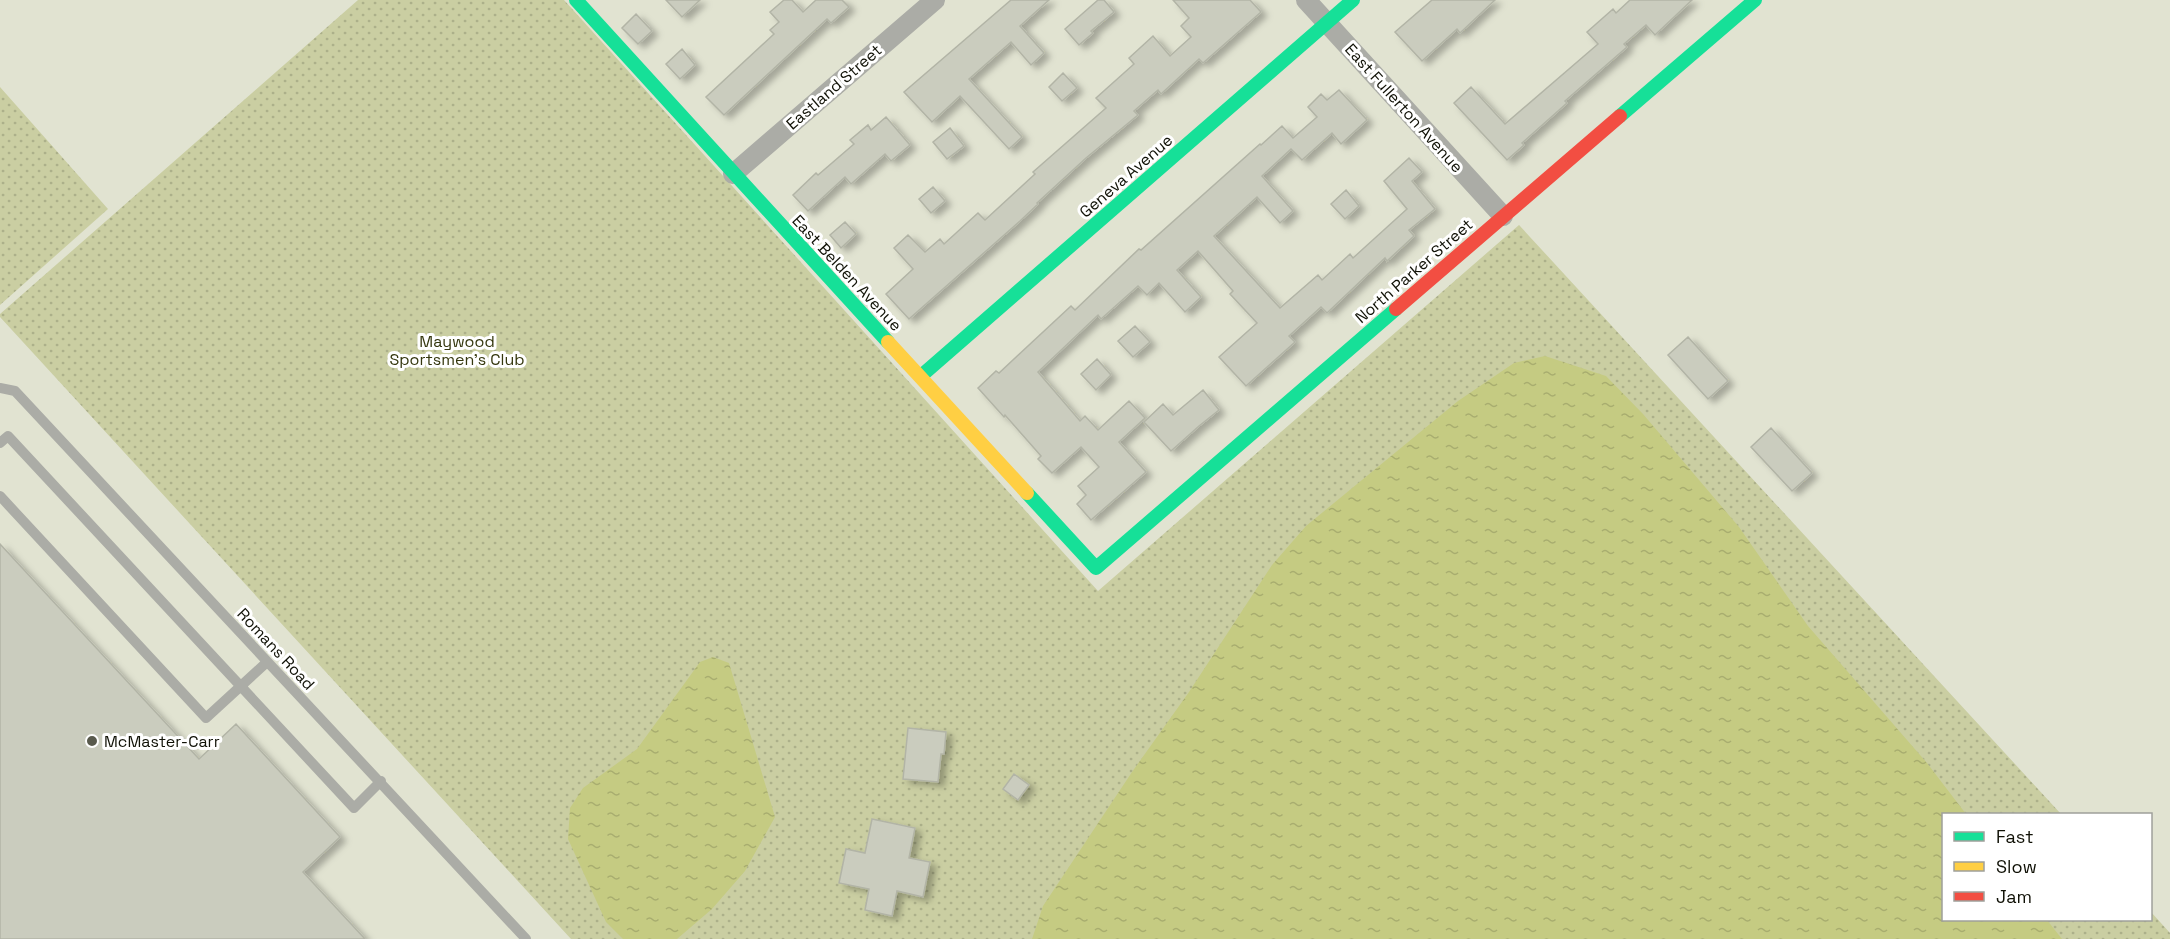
<svg xmlns="http://www.w3.org/2000/svg" width="2170" height="939" font-family="'Space Grotesk',sans-serif">
<style>
.park{fill:url(#park-dots)}
.water{fill:url(#water-ripples)}
.building{fill:#caccbe;stroke:#b2b4a6;stroke-width:1.5;filter:url(#shadow)}
.lines{fill:none;stroke-linecap:round;stroke-linejoin:round}
.lane{stroke:#abaca6;stroke-width:10}
.street{stroke:#abaca6;stroke-width:20}
.fast{stroke:#16e098;stroke-width:14}
.slow{stroke:#ffcf43;stroke-width:14}
.jam{stroke:#f24e42;stroke-width:14}
.poi-dot{fill:#595a4d;stroke:#fff;stroke-width:2}
.labels{text-anchor:middle;dominant-baseline:central;stroke-width:6;stroke-linejoin:round;paint-order:stroke}
.street-label{font-size:16px;fill:#101106;stroke:#fff}
.park-label{font-size:16px;fill:#35370e;stroke:#fff}
.poi-label{font-size:16px;fill:#101106;stroke:#fff;text-anchor:start}
</style>
<defs>
<pattern id="park-dots" width="8" height="8" patternUnits="userSpaceOnUse" patternTransform="scale(1.5)"><rect width="8" height="8" fill="#cacea2"/><path d="M2 2h.1M6 6h.1" fill="none" stroke="#acb08a" stroke-width="1.8" stroke-linecap="round"/></pattern>
<pattern id="water-ripples" width="26" height="14" patternUnits="userSpaceOnUse" patternTransform="scale(1.5)"><rect width="26" height="14" fill="#c5cb82"/><path d="M2 4q2-2 4 0t4 0M15 11q2-2 4 0t4 0" fill="none" stroke="#a8ad6f"/></pattern>
<filter id="shadow"><feDropShadow dx="6" dy="4" stdDeviation="3" flood-color="#0004"/></filter>
</defs>
<rect width="100%" height="100%" fill="#e1e3d1"/>
<!-- park -->
<path class="park" d="M 358,0 L 564,0 L 1098,591 L 1519,225 L 2061,814 L 1944,814 L 1944,920 L 2150,920 L 2151,912 L 2170,933 L 2170,939 L 571,939 L 0,317 L 0,314 Z
M 0,87 L 108,209 L 0,305 Z"/>
<!-- water -->
<path class="water" d="M 1545,356 L 1606,376 L 1643,414 L 1739,527 L 1808,626 L 1927,763 L 1966,814 L 1944,814 L 1944,920 L 2047,920 L 2062,939 L 1032,939 L 1043,906 L 1132,772 L 1189,692 L 1272,565 L 1306,526 L 1458,401 L 1514,363 Z
M 713,657 L 729,663 L 775,817 L 745,871 L 712,909 L 677,939 L 623,939 L 606,922 L 568,839 L 570,808 L 583,788 L 637,749 L 700,662 Z"/>
<!-- building -->
<path class="building" d="M 666,0 L 700,0 L 682,17 Z
M 784,0 L 792,0 L 803,12 L 816,0 L 842,0 L 849,7 L 831,23 L 827,19 L 724,115 L 706,97 L 774,34 L 770,30 L 779,22 L 770,12 Z
M 1011,0 L 1049,0 L 1020,26 L 1044,53 L 1031,65 L 1011,42 L 969,79 L 1022,137 L 1009,149 L 960,96 L 932,122 L 904,92 Z
M 1098,0 L 1104,0 L 1114,12 L 1091,31 L 1093,33 L 1079,45 L 1065,29 Z
M 1173,0 L 1250,0 L 1261,12 L 1203,63 L 1199,59 L 1161,94 L 1158,90 L 1134,111 L 1138,115 L 1086,158 L 1037,203 L 1038,204 L 1020,221 L 909,319 L 886,294 L 913,269 L 894,248 L 908,235 L 925,252 L 940,239 L 944,244 L 978,213 L 985,220 L 1035,174 L 1033,172 L 1106,108 L 1096,98 L 1134,64 L 1129,58 L 1153,36 L 1170,56 L 1191,37 L 1181,26 L 1189,18 Z
M 1432,0 L 1495,0 L 1460,33 L 1457,29 L 1422,61 L 1395,32 Z
M 1630,0 L 1692,0 L 1655,35 L 1646,25 L 1624,44 L 1627,47 L 1565,101 L 1567,103 L 1522,143 L 1524,145 L 1507,160 L 1454,103 L 1471,87 L 1505,124 L 1598,44 L 1587,32 L 1613,9 L 1616,13 Z
M 636,14 L 652,31 L 638,44 L 622,28 Z
M 682,49 L 695,65 L 680,79 L 666,64 Z
M 1063,73 L 1077,88 L 1062,101 L 1049,87 Z
M 1339,90 L 1367,120 L 1341,144 L 1332,133 L 1302,160 L 1291,149 L 1262,176 L 1293,211 L 1280,223 L 1257,197 L 1214,236 L 1280,308 L 1318,275 L 1322,280 L 1350,254 L 1353,258 L 1407,209 L 1384,181 L 1409,158 L 1422,172 L 1412,181 L 1435,209 L 1409,230 L 1414,236 L 1387,261 L 1385,258 L 1327,313 L 1321,307 L 1289,336 L 1295,342 L 1246,386 L 1219,357 L 1257,323 L 1230,294 L 1233,291 L 1198,251 L 1177,270 L 1201,297 L 1185,312 L 1159,283 L 1147,295 L 1138,286 L 1101,319 L 1098,315 L 1038,372 L 1080,421 L 1085,416 L 1098,430 L 1129,401 L 1145,418 L 1119,442 L 1146,472 L 1091,520 L 1077,504 L 1086,495 L 1078,486 L 1099,467 L 1081,447 L 1052,473 L 1038,459 L 1041,456 L 1005,415 L 1004,417 L 978,388 L 996,371 L 999,373 L 1071,306 L 1075,310 L 1139,249 L 1141,250 L 1260,144 L 1261,145 L 1282,126 L 1293,138 L 1317,117 L 1308,107 L 1321,94 L 1327,100 Z
M 886,117 L 910,145 L 891,161 L 885,154 L 851,184 L 845,177 L 808,211 L 793,195 L 816,173 L 818,175 L 854,144 L 850,140 L 868,125 L 871,130 Z
M 950,128 L 964,146 L 947,159 L 933,142 Z
M 933,187 L 945,201 L 931,213 L 919,199 Z
M 1346,190 L 1359,206 L 1345,219 L 1331,204 Z
M 845,222 L 856,234 L 841,248 L 830,235 Z
M 1135,326 L 1150,342 L 1133,357 L 1118,341 Z
M 1688,337 L 1728,381 L 1708,399 L 1668,355 Z
M 1097,359 L 1111,375 L 1096,390 L 1081,374 Z
M 1203,390 L 1219,410 L 1199,426 L 1171,451 L 1144,422 L 1163,404 L 1173,415 Z
M 1771,428 L 1812,473 L 1792,491 L 1751,447 Z
M 0,544 L 199,759 L 236,724 L 340,837 L 303,872 L 365,939 L 0,939 Z
M 908,728 L 946,732 L 944,754 L 941,754 L 938,782 L 903,779 Z
M 1014,774 L 1029,785 L 1018,800 L 1003,789 Z
M 872,819 L 915,828 L 909,858 L 930,862 L 923,897 L 897,891 L 892,916 L 865,910 L 869,889 L 839,883 L 846,849 L 865,853 Z"/>
<g class="lines">
<!-- lane -->
<path class="lane" d="M 0,388 L 15,391 L 526,939
M 0,443 L 8,436 L 354,808 L 381,781
M 0,496 L 206,718 L 267,662"/>
<!-- street -->
<path class="street" d="M 1306,0 L 1503,216
M 733,174 L 935,0"/>
<!-- fast -->
<path class="fast" d="M 576,0 L 888,342
M 1620,116 L 1755,0
M 921,376 L 1353,0
M 1027,493 L 1096,568 L 1396,309"/>
<!-- slow -->
<path class="slow" d="M 888,342 L 1027,493"/>
<!-- jam -->
<path class="jam" d="M 1396,309 L 1620,116"/>
</g>
<!-- markers -->
<circle class="poi-dot" cx="92" cy="741" r="6"/>
<g class="labels">
<!-- street labels -->
<g class="street-label">
<text transform="translate(834 87) rotate(-41)">Eastland Street</text>
<text transform="translate(1404 108) rotate(48)">East Fullerton Avenue</text>
<text transform="translate(1126 176) rotate(-41)">Geneva Avenue</text>
<text transform="translate(1414 271) rotate(-41)">North Parker Street</text>
<text transform="translate(847 273) rotate(47)">East Belden Avenue</text>
<text transform="translate(276 649) rotate(47)">Romans Road</text>
</g>
<!-- park labels -->
<g class="park-label">
<text x="457" y="341">Maywood<tspan x="457" dy="18">Sportsmen's Club</tspan></text>
</g>
<!-- poi labels -->
<g class="poi-label">
<text x="104" y="741">McMaster-Carr</text>
</g>
</g>
<!-- legend -->
<rect x="1942" y="813" width="210" height="108" fill="#ffffff" stroke="#9fa09b" stroke-width="1.5"/>
<rect x="1954" y="832" width="30" height="9" fill="#16e098" stroke="#9fa09b" stroke-width="1.5"/>
<text x="1996" y="843" font-size="18" fill="#101106">Fast</text>
<rect x="1954" y="862" width="30" height="9" fill="#ffcf43" stroke="#9fa09b" stroke-width="1.5"/>
<text x="1996" y="873" font-size="18" fill="#101106">Slow</text>
<rect x="1954" y="892" width="30" height="9" fill="#f24e42" stroke="#9fa09b" stroke-width="1.5"/>
<text x="1996" y="903" font-size="18" fill="#101106">Jam</text>
</svg>
